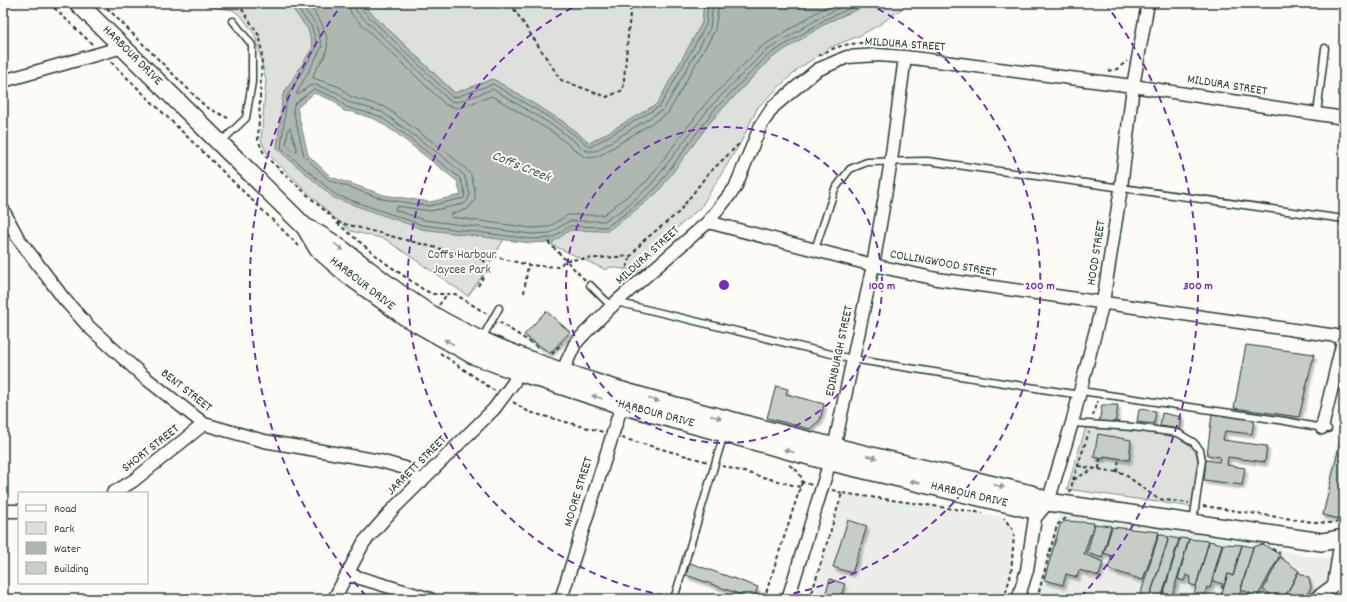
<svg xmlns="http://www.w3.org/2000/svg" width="1347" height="602" font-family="Dekko,sans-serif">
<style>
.built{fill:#eceee9}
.green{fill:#dde0db;stroke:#7e8e88}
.water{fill:#aeb8b1;stroke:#75877f;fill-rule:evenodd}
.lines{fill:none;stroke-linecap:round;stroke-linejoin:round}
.shore{stroke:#586e66;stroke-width:1}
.building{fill:#c6cdc7;stroke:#1f3d34;filter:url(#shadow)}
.lane-casing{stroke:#1f3d34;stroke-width:9}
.street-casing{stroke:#1f3d34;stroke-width:15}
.secondary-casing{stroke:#1f3d34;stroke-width:20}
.path{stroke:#1f3d34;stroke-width:2;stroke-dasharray:4 3;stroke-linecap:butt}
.lane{stroke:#fdfcf7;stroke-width:6}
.street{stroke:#fdfcf7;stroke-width:12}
.secondary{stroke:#fdfcf7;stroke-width:17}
.oneway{fill:#8e9c96}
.ring{fill:none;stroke:#7b2cbf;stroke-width:2;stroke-dasharray:7 5}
.labels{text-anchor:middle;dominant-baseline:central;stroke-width:4;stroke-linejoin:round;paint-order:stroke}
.street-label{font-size:13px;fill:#1f3d34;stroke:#fdfcf7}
.park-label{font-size:13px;fill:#455e55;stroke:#fdfcf7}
.water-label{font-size:14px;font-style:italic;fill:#435c53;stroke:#fdfcf7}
.centre{fill:#7b2cbf;stroke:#fdfcf7;stroke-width:2}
.ring-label{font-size:12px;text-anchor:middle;font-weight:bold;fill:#7b2cbf;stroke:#fdfcf7;stroke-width:4;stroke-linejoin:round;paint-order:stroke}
</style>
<defs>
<filter id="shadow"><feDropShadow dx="2.5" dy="4" stdDeviation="1" flood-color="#0004"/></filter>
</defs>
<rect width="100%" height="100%" fill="#fdfcf7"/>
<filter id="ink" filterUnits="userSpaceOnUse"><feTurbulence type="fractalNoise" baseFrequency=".025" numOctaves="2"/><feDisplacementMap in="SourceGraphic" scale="8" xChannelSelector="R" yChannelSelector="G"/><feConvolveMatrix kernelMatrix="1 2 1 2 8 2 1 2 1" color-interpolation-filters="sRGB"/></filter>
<g filter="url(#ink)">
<!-- built -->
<path class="built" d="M 1344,411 L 1344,520 L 1341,521 L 1320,518 Z
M 842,493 L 1004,517 L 1014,535 L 1011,574 L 1004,599 L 810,599 Z
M 1060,514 L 1269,542 L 1274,548 L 1302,555 L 1334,559 L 1330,583 L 1313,599 L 1034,599 Z"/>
<!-- green -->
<path class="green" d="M 202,3 L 288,3 L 308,29 L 313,47 L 283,95 L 277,149 L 422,229 L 504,239 L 485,272 L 468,296 L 385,239 L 351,231 L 331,215 L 267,153 L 261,140 L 266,80 L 255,35 L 242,17 L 233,10 L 206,6 Z
M 361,3 L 704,3 L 702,23 L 657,104 L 590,143 L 562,121 L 493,79 L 455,93 Z
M 872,3 L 910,3 L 879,25 L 859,36 L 831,47 L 798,69 L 758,107 L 741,142 L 701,207 L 671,233 L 638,271 L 610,267 L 606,270 L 552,245 L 553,242 L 570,230 L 607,231 L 770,59 L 828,22 Z
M 1086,427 L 1131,431 C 1142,430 1154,432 1165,434 C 1211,440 1197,473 1192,507 L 1067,489 Z"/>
<!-- water -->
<path class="water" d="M 288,3 L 361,3 L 454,93 L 493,79 L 562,121 L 590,143 L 657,104 L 702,23 L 704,3 L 872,3 L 828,22 L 770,59 L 717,113 L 658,192 L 627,217 L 607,231 L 570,230 L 553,242 L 530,243 L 422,229 L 334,198 L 277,149 L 283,95 L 313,47 L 308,29 ZM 314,93 L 334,101 L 344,111 L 353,112 L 377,120 L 396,133 L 457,181 L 461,195 L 430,202 L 384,195 L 331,177 L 308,155 L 297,108 Z"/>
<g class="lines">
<!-- shore -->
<path class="shore" d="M 293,3 L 312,27 L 317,47 L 287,96 L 281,148 L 336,195 L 422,225 L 531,239 L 552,238 L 570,226 L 606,227 L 625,214 L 655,189 L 714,110 L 767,56 L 826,19 L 862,3
M 299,3 L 316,24 L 322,47 L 296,94 L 299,94 L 309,86 L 316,85 L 338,93 L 348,102 L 382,112 L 442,156 L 464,175 L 470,194 L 468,200 L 464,204 L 430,211 L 397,206 L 395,210 L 424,220 L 531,234 L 550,233 L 569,221 L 604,221 L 622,210 L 651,185 L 710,107 L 764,52 L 824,15 L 850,3
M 307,3 C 319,18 335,39 323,59 C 320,64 313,72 313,78 L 340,87 L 351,97 L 385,107 L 445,151 L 467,170 L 471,175 L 475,191 L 475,200 L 468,209 L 451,214 L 451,217 L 531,228 L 548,227 L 568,215 L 603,215 L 647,181 L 706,103 L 760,48 L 820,10 L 835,3
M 347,3 L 352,15 L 446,105 L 458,108 L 492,96 L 554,133 L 583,156 L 590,158 L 599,156 L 668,113 L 715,30 L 719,3
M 353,3 L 356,11 L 450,101 L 458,102 L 493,89 L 557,128 L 586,151 L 596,151 L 664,109 L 710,28 L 713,3
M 358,3 L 360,8 L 452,97 L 456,97 L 493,84 L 560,124 L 590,147 L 660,106 L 706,25 L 708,3
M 314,89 L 336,98 L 346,107 L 379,116 L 398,129 L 460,178 L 465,193 L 464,198 L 429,206 L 383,199 L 329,180 L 304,156 L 293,109 L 294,105 Z
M 290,128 L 297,150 L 296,152 L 286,145 L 288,130 Z"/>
</g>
<!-- building -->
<path class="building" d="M 546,311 L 570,332 L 550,353 L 524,335 Z
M 1246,345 L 1314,354 L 1299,417 L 1234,408 Z
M 776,386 L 788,389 L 786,394 L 824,404 L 820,420 L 810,429 L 767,418 Z
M 1102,405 L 1118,405 L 1115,424 L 1099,423 Z
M 1139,409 L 1156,411 L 1154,424 L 1137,422 Z
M 1162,413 L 1182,417 L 1180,429 L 1160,426 Z
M 1212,414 L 1254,420 L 1252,434 L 1225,431 L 1223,440 L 1267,446 L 1265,462 L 1228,457 L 1227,465 L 1245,468 L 1242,485 L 1204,480 L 1206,460 L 1219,462 L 1220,457 L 1207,455 Z
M 1344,425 L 1344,520 L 1323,515 Z
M 1098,434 L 1131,440 L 1129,460 L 1104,456 L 1103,459 L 1094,457 Z
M 848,520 L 867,526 L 852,573 L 833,567 Z
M 1065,521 L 1094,523 L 1084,554 L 1103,562 L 1099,576 L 1079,570 L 1077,577 L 1066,574 L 1063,585 L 1044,580 L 1060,525 Z
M 1095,524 L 1111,526 L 1102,558 L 1087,553 Z
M 1112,527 L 1159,532 L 1143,580 L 1108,569 L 1112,556 L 1104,553 Z
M 1159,534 L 1169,537 L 1149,599 L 1139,599 Z
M 1169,537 L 1179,539 L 1161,599 L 1149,599 Z
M 1180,538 L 1189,539 L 1171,599 L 1162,599 Z
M 1189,539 L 1209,541 L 1196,586 L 1189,584 L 1191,577 L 1186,575 L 1184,581 L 1178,579 Z
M 1209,541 L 1222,544 L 1210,588 L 1207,587 L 1203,599 L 1196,599 L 1193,598 Z
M 1223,544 L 1242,545 L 1233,576 L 1228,574 L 1223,588 L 1221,588 L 1223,584 L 1213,581 Z
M 1263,544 L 1280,555 L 1256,599 L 1248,599 L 1250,593 L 1241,590 L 1253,547 Z
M 1242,545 L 1253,547 L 1238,599 L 1220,599 L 1228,574 L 1233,576 Z
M 1280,557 L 1299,571 L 1284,599 L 1275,594 L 1272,599 L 1268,596 L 1270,594 L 1263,590 Z
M 690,563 L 758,587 L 753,599 L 686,575 Z
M 1298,572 L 1309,578 L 1311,587 L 1308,593 L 1309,599 L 1279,599 L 1280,597 L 1284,599 Z
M 830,579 L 845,584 L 840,599 L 824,599 Z"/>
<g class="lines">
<!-- lane casing -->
<g class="lane-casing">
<path id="lane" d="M 1317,114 L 1325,48
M 221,142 L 246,118 L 252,82 L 252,45 L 233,21
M 815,249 L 835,189 L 850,169 L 867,162 L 928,161 L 1344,219
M 590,285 L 612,307
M 616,302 L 852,359 L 1080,395
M 481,340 L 499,308
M 1081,391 L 1285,421 L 1328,429
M 1072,423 L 1133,427 L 1178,433 L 1193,442 L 1200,450 L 1202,460 L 1193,522
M 674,599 L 724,434"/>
</g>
<!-- street casing -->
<g class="street-casing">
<path id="street" d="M 3,81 L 123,47
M 3,210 L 18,238 L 64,299 L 89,327 L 143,376 L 204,424 L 264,441 L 380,461 L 405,468 L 421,482
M 708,222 L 873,265 L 937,279 L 1344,337
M 562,372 L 575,344 L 584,334 L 616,302 L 708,222 L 735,188 L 761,125 L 773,107 L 817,70 L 847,57 L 878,55 L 905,57 L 1133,86 L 1344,118
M 1322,428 L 1344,337
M 113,493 L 133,481 L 204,424
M 3,511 L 19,511
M 347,574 L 430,599
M 334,599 L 364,542 L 394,508 L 494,409 L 514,382 L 519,365
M 561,599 L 624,398
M 788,599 L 834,448 L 873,265 L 891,161 L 905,57
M 1018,599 L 1027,570 L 1035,518 L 1048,502 L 1072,423 L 1103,302 L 1121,188 L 1133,86 L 1148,3
M 1315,599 L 1334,585 L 1341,539"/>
</g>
<!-- secondary casing -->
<g class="secondary-casing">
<path id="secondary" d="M 78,3 L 305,227 L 318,249 L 348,275 L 404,316 L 473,355 L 516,371 L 621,405 L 831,462 L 1030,509 L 1048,502
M 305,227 C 344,246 373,276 408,299 C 433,317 462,332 490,344 C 564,376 641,397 718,417 C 822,445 926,469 1031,494 L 1048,502 L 1322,542 L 1344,538"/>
</g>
<!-- path -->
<path class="path" d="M 49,3 L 92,44
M 102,3 L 206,107 L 228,118
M 238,3 L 260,37 L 262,57 L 258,140 L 265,156 L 337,222 L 479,259 L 492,256 L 528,265 L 558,267 L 566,260 L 631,256 L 643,241 L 678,213 L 707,175 L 741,142
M 510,3 L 561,80 L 607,97 L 623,90 L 631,3
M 902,44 L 916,46
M 819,56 C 836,45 854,42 874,43
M 111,62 L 301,248
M 1108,71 L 1117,69 L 1127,61
M 337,223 L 384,262 L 424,290 L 433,294 L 455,294 L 487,314
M 548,242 L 585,280
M 622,281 L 631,256
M 478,286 L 486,272 L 488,263 L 480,259
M 524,293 L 528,265
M 439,305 L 448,293
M 499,322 L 539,348
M 440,353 L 495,391
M 552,354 L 562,343
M 513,402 L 529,412 L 603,432
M 1093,416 L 1098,401
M 622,438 L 708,462
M 789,465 C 797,470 801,473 802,482 L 812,485
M 722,466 L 800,487
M 1078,466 L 1123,473 L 1158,499 L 1189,503
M 1099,469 L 1100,458
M 1117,472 L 1119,458
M 1073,480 L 1089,432
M 832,490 L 842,493
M 1070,493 L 1073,480 L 1093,469
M 1203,506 L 1312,522 L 1332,523 L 1344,521
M 1272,549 L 1280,553
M 764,599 L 802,482
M 810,599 L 842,493 L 983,513
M 1004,599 L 1011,574 L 1014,535 L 1013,530 L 1004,518
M 1037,599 L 1057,525 L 1066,518"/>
<!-- lane -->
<use href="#lane" class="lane"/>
<!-- street -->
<use href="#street" class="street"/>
<!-- secondary -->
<use href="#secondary" class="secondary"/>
</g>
<!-- one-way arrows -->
<defs><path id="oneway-solid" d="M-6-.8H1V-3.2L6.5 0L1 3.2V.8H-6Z"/></defs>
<g class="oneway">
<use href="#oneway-solid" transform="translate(339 247) rotate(38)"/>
<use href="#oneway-solid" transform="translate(449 342) rotate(-152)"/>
<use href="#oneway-solid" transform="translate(597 397) rotate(-163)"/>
<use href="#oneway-solid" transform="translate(654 400) rotate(15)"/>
<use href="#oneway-solid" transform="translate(716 417) rotate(15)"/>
<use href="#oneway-solid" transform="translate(789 451) rotate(-164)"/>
<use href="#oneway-solid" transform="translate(872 457) rotate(13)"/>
<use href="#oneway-solid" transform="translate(915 482) rotate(-167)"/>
<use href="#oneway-solid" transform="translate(999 486) rotate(13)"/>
</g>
</g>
<!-- distance rings -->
<g class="ring">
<circle cx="724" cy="285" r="158"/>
<path d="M688 599A316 316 0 0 1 581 3M867 3A316 316 0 0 1 760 599"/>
<path d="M366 596A474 474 0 0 1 343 3M1105 3A474 474 0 0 1 1082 596"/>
</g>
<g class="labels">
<!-- street labels -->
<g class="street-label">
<text transform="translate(905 45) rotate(4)">MILDURA STREET</text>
<text transform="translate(132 56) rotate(45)">HARBOUR DRIVE</text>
<text transform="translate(1227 86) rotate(9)">MILDURA STREET</text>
<text transform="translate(1097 253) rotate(-81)">HOOD STREET</text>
<text transform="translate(648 256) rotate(-42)">MILDURA STREET</text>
<text transform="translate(943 264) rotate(10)">COLLINGWOOD STREET</text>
<text transform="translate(362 284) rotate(38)">HARBOUR DRIVE</text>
<text transform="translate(840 351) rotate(-78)">EDINBURGH STREET</text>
<text transform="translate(186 391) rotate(38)">BENT STREET</text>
<text transform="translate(656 414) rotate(15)">HARBOUR DRIVE</text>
<text transform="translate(151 449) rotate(-38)">SHORT STREET</text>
<text transform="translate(417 466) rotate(-45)">JARRETT STREET</text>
<text transform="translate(579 492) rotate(-73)">MOORE STREET</text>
<text transform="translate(969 495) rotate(13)">HARBOUR DRIVE</text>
</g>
<!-- park labels -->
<g class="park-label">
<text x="462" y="255">Coffs Harbour<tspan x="462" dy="15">Jaycee Park</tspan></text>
</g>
<!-- water labels -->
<g class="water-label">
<text transform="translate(521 167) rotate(22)">Coffs Creek</text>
</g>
</g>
<circle cx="724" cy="285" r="6" class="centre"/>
<g class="ring-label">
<text x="882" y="289">100 m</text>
<text x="1040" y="289">200 m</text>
<text x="1198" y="289">300 m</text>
</g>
<!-- margin -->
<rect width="1347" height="602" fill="none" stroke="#fdfcf7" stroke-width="16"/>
<rect x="8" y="8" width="1331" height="586" fill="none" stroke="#1f3d34" stroke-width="1.5" filter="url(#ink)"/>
<!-- legend -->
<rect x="18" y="492" width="130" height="92" fill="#fdfcf7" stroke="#a4b0a9"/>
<rect x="26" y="505" width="20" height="6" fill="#fdfcf7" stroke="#a4b0a9"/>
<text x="54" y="512" font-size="12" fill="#1f3d34">Road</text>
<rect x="26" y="522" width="20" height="12" fill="#dde0db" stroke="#a4b0a9"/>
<text x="54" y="532" font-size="12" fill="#1f3d34">Park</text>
<rect x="26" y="542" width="20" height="12" fill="#aeb8b1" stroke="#a4b0a9"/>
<text x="54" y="552" font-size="12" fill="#1f3d34">Water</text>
<rect x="26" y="562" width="20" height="12" fill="#c6cdc7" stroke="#a4b0a9"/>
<text x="54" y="572" font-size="12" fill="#1f3d34">Building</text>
</svg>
